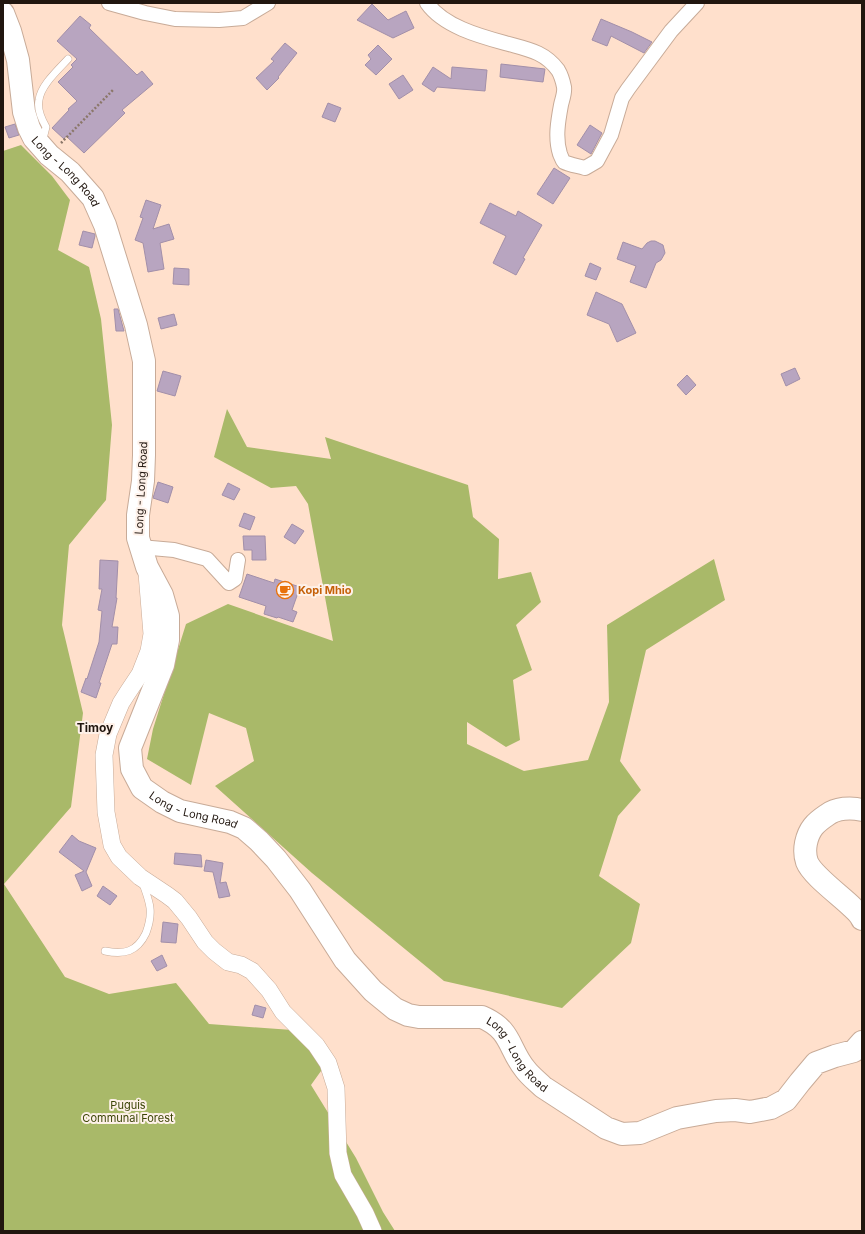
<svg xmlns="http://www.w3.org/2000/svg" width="865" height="1234" font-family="Inter,sans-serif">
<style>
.forest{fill:#a9b969}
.building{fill:#b8a5c0;stroke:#a28fa9}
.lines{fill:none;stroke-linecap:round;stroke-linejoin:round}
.service-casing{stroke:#c8ab98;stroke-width:8}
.minor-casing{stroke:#c8ab98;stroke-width:16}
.tertiary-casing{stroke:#c8ab98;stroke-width:18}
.primary-casing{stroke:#c8ab98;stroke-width:24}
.path{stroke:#8b7769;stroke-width:2.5;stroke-dasharray:2 2;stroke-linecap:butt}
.service{stroke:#fff;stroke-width:7}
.minor{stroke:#fff;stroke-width:14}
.tertiary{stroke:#fff;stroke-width:17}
.primary{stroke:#fff;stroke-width:22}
.labels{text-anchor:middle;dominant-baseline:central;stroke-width:4;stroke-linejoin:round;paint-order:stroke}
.street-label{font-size:11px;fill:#21160f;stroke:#fef1e9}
.food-label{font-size:11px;font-weight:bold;fill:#c56008;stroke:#fef1e9;text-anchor:start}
.park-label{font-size:11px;fill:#3c4507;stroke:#fef1e9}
.neighbourhood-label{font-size:12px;font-weight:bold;fill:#21160f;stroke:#fef1e9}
</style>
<rect width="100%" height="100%" fill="#ffe0cc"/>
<!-- forest -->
<path class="forest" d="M 21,145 L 52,176 L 70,200 L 58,250 L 89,267 L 101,319 L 112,425 L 106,500 L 69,545 L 62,625 L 83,713 L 71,807 L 4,884 L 65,977 L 109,994 L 176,983 L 209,1024 L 292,1030 L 326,1064 L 311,1085 L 356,1158 L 383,1212 L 395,1231 L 3,1231 L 3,151 Z
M 227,409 L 247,447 L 331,459 L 325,437 L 468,485 L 473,517 L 499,539 L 498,579 L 531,572 L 541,602 L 516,625 L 532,670 L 513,680 L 520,740 L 506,747 L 467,722 L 467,744 L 524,771 L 588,760 L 609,702 L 607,625 L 714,559 L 725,600 L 646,650 L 620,761 L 641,790 L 618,816 L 599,876 L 640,904 L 631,943 L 562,1008 L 444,981 L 312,873 L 215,786 L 254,761 L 246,728 L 209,713 L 191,785 L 147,759 L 153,729 L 186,624 L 228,604 L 333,641 L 308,504 L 296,486 L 271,488 L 214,457 Z"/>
<!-- building -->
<path class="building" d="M 372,4 L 388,20 L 406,11 L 414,28 L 393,38 L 357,20 Z
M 80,16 L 91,25 L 89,28 L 137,75 L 142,71 L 153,84 L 122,110 L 125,113 L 84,153 L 66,136 L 64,139 L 52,128 L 69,110 L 68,109 L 77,101 L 58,82 L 73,67 L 71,65 L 77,59 L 57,41 Z
M 601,19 L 632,32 L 652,42 L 644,53 L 611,36 L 607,46 L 592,40 Z
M 285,43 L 297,53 L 278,77 L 279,78 L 267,90 L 256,78 L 274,61 L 271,59 Z
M 378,45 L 392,59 L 376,75 L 365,65 L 371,59 L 368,55 Z
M 501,64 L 545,69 L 543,82 L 500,77 Z
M 433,67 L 451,79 L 452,67 L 487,70 L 485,91 L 437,87 L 434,92 L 422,84 Z
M 403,75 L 413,90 L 399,99 L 389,84 Z
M 328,103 L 341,108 L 335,122 L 322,117 Z
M 15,124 L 19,135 L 9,138 L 5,127 Z
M 590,125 L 602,133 L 591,154 L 577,145 Z
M 554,168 L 570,178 L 553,204 L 537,194 Z
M 146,200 L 161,205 L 153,229 L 169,224 L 174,239 L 160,243 L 164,269 L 148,272 L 143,243 L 135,240 L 143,218 L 140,217 Z
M 490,203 L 516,216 L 518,211 L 542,225 L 523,258 L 525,259 L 516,275 L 493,263 L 506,236 L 480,223 Z
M 83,231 L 95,234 L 95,236 L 92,248 L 79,245 Z
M 651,241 L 655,241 L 663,245 L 665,253 L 661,260 L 656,263 L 646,288 L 630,282 L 636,266 L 617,259 L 623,242 L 642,249 L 647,243 Z
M 590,263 L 601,268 L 596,280 L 585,276 Z
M 174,268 L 189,269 L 189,285 L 173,284 Z
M 596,292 L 622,304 L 636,333 L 617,342 L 609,324 L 587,315 Z
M 114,309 L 118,309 L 124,331 L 116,331 Z
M 174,314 L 177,325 L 161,329 L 158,318 Z
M 795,368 L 800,379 L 786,386 L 781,374 Z
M 163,371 L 181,376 L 175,396 L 157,391 Z
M 687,375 L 696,385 L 686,395 L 677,385 Z
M 158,482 L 173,487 L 168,503 L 153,498 Z
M 228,483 L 240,489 L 234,500 L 222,495 Z
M 244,513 L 255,517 L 250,530 L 239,526 Z
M 292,524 L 304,531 L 295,544 L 284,537 Z
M 243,536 L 265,536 L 266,560 L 252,560 L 252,550 L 244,550 Z
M 100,560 L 118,561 L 116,598 L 117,598 L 112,627 L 118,627 L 117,644 L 112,644 L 99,683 L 101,683 L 96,698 L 81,692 L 86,678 L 87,679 L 99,642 L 102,611 L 98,610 L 102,589 L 99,589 Z
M 247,574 L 274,583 L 275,579 L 300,587 L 292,610 L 297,612 L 293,622 L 278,617 L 277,618 L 264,614 L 266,606 L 239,597 Z
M 72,835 L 79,841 L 96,848 L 86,872 L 92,886 L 82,891 L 75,875 L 84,871 L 59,852 Z
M 175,853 L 201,855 L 202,867 L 174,864 Z
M 206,860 L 223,863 L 220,883 L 226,882 L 230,896 L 219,898 L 213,872 L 204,871 Z
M 103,886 L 117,896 L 110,905 L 97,896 Z
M 163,922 L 178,924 L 176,943 L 161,942 Z
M 162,955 L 167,966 L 157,971 L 151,961 Z
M 255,1005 L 266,1008 L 263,1018 L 252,1015 Z"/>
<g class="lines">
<!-- service casing -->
<g class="service-casing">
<path id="service" d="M 39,140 L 44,135 L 46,127 C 42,120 37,109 39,100 C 41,85 58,70 68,59
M 105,951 C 124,955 137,952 146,933 C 149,925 151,917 150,908 C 149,899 145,890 142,881"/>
</g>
<!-- minor casing -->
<g class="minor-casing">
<path id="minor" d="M 109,3 L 145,13 L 175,19 L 219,20 L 243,18 L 268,3
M 427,3 C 443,26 479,36 505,43 C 526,49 544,51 558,70 C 561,75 563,82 564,87 C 565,93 562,100 561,105 C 558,121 555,138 560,154 C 561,156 562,160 564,162 C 570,165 579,166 585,168 L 597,161 L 611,135 L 622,98 L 628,89 L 671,31 L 697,3
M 140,547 L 174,550 L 207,559 L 229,583 L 235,579 L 238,560"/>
</g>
<!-- tertiary casing -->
<g class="tertiary-casing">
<path id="tertiary" d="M 147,573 L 152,634 L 149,651 L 140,674 L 128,692 L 121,703 L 108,734 L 104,755 L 106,812 L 112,845 L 119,857 L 140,877 L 167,895 L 175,901 L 189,918 L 205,942 L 214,951 L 228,962 L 241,965 L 252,971 L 269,990 L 283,1012 L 316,1045 L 328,1063 L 336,1088 L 338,1153 L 343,1175 L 365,1213 L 373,1231"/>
</g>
<!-- primary casing -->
<g class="primary-casing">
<g id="primary">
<path id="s1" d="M 3,13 L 10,31 L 18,60 L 24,112 L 29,128 L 34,138 L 49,155 L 70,172 L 93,198 L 105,225 L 136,325 L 144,361 L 144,455 L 143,481 L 138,515 L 138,538 L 147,567 L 162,595 L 168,616 L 168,640 L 163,665 L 130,748 L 132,769 L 142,788 L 162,802 L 180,811 L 230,822 L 244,828 L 259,841 L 276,859 L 300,890 L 345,960 L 373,991 L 395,1009 L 408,1015 L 419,1017 L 482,1017 C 512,1030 508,1048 525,1069 C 530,1076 537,1081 543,1087 L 606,1128 L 622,1134 L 640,1133 L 677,1118 L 716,1111 L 735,1110 L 750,1112 L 771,1108 L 786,1100 L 800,1082 L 816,1063 L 835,1056 L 854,1051 L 862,1042"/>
<path d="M 862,810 C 851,807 836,808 827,815 C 815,823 809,829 806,843 C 805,848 805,856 807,862 C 812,875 841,896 852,907 C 856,911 860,914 862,919"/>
</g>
</g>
<!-- path -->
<path class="path" d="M 61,143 L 113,90"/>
<!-- service -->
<use href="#service" class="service"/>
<!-- minor -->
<use href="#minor" class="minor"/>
<!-- tertiary -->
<use href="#tertiary" class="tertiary"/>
<!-- primary -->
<use href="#primary" class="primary"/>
</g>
<!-- icons -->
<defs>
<g id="cafe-ring" transform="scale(0.9)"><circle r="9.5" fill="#fef1e9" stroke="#e8710a" stroke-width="1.5"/><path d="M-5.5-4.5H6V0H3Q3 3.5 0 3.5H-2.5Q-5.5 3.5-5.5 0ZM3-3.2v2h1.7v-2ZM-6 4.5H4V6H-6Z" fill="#e8710a"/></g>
</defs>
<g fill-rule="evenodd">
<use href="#cafe-ring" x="285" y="590"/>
</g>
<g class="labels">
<!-- street labels -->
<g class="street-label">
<text stroke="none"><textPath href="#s1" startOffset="176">Long - Long Road</textPath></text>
<text transform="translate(141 488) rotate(-87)">Long - Long Road</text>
<text stroke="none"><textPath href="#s1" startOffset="885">Long - Long Road</textPath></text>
<text stroke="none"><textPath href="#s1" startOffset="1317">Long - Long Road</textPath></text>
</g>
<!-- food labels -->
<g class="food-label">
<text x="298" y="590">Kopi Mhio</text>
</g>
<!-- park labels -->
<g class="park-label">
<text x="128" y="1105">Puguis<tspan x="128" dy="13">Communal Forest</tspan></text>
</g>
<!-- neighbourhood labels -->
<g class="neighbourhood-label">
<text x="95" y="727">Timoy</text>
</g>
</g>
<!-- border -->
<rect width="865" height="1234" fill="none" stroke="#21160f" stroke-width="8"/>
</svg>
